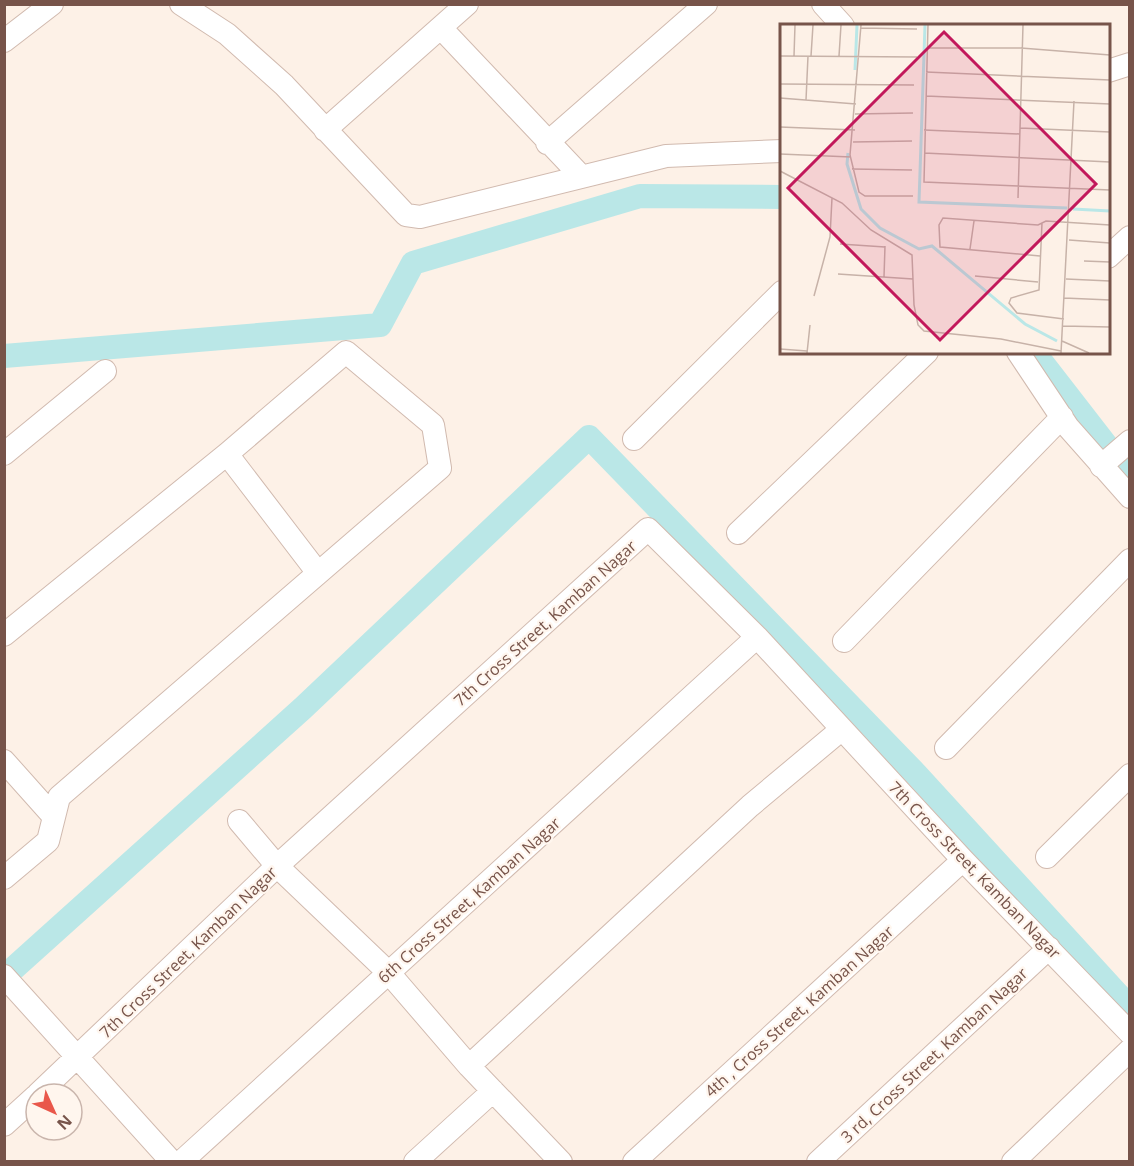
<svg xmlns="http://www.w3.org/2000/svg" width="1134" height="1166" font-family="'Open Sans',sans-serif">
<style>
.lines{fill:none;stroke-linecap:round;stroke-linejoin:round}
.canal{stroke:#bae7e7;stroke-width:24}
.minor-casing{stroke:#d1baaf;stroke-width:24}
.minor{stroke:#fff;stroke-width:22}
.labels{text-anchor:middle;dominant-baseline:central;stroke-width:4.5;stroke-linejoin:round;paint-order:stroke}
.street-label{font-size:16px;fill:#77544a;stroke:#fff6ee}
.inset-river{fill:none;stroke:#bae7e7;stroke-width:3}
.inset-road{fill:none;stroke:#c7b2a8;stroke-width:1.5}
.view{fill:#c2185b;fill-opacity:0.15;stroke:#c2185b;stroke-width:3}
.inset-edge{fill:none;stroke:#77544a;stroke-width:3}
</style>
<rect width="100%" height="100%" fill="#fdf1e7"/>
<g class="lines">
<!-- canal -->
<path class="canal" d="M 1034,352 L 1130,476
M 4,356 L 380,325 L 413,263 L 640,196 L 782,197
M 14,968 L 303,708 L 589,437 L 916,774 L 1130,1008"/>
<!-- minor casing -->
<g class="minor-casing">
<path id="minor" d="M 181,4 L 227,34 L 284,85 L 406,215 L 420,217 L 666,156 L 782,151
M 823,4 L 843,26
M 441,28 L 581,176
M 4,41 L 52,4
M 1108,71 L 1130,64
M 325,130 L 467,4
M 547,143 L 706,4
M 1108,257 L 1130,237
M 1018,352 L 1068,427 L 1130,497
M 634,439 L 782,292
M 4,454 L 105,371
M 227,454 L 318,573
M 1101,466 L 1130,441
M 738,533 L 927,352
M 4,635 L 227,454 L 346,352 L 433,425 L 440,468 L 59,797 L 48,841 L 4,878
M 844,641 L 1062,417
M 946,748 L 1130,560
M 4,761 L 54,817
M 239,821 L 277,866 L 389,973 L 469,1066 L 561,1162
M 1047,857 L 1130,775
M 4,976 L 172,1162
M 469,1066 L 750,806 L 842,729
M 38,1094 L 277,866 L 648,529 L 757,637 L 963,860 L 1130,1033
M 4,1125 L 36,1096
M 181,1162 L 757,637
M 415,1162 L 493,1091
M 634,1162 L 963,860
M 818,1162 L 1049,948
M 1013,1162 L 1130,1050"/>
</g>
<!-- minor -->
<use href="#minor" class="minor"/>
</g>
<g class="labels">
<!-- street labels -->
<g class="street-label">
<text transform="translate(545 623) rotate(-42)">7th Cross Street, Kamban Nagar</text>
<text transform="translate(975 870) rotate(46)">7th Cross Street, Kamban Nagar</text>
<text transform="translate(469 900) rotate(-42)">6th Cross Street, Kamban Nagar</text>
<text transform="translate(188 952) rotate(-44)">7th Cross Street, Kamban Nagar</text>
<text transform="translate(799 1011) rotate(-42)">4th , Cross Street, Kamban Nagar</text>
<text transform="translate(934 1055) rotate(-43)">3 rd, Cross Street, Kamban Nagar</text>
</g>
</g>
<!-- overview -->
<g transform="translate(780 24)">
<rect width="330" height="330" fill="#fdf1e7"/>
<path class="inset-river" d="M 145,1 L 139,178 L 287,184M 75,46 L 77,1M 68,129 L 67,140 L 81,185 L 100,204 L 139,225 L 152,222 L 245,300 L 277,317M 293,185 L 330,187"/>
<path class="inset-road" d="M 81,1 L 70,131 L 79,168 L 85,172 L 133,172M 148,1 L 144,158 L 330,166M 81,4 L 137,5M 147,24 L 241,24 L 330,31M 0,32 L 137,33M 14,32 L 15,1M 31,32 L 33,1M 59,32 L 61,1M 146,48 L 330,56M 0,60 L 134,61M 146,72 L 330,80M 0,74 L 76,80M 26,76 L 28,32M 75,90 L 133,89M 0,103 L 75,106M 240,104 L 330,108M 144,106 L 240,110M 73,118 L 132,117M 144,129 L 330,138M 0,130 L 71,133M 72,145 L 132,146M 0,147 L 62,179 L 91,206 L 132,231 L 134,281 L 138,301 L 144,307 L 221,315 L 281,327M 238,174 L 243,1M 262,199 L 259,266 L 231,274 L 229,279 L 237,289 L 284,295M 289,216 L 330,219M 60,220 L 105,223M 190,225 L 194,197M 260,232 L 160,223 L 159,201 L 163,194 L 258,201 L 266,197 L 330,201M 304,237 L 330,238M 58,250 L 133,255M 195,252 L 258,258M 104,253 L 105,222M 286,255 L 330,257M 34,272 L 50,213 L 52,174M 284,274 L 330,276M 283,302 L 330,303M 282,317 L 309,329M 0,325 L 27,327M 27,329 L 30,301M 281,329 L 294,77"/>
<path class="view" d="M 164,8 L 316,160 L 160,316 L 8,164 Z"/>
<rect width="330" height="330" class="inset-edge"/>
</g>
<!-- border -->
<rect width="1134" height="1166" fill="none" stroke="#77544a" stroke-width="12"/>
<!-- north arrow -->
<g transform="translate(54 1112) rotate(135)"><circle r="28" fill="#fff6ee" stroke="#c9b5ac" stroke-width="1.5"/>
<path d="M0-4.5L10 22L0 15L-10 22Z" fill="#e9574a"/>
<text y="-9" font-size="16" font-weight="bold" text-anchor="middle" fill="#77544a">N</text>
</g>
</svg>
